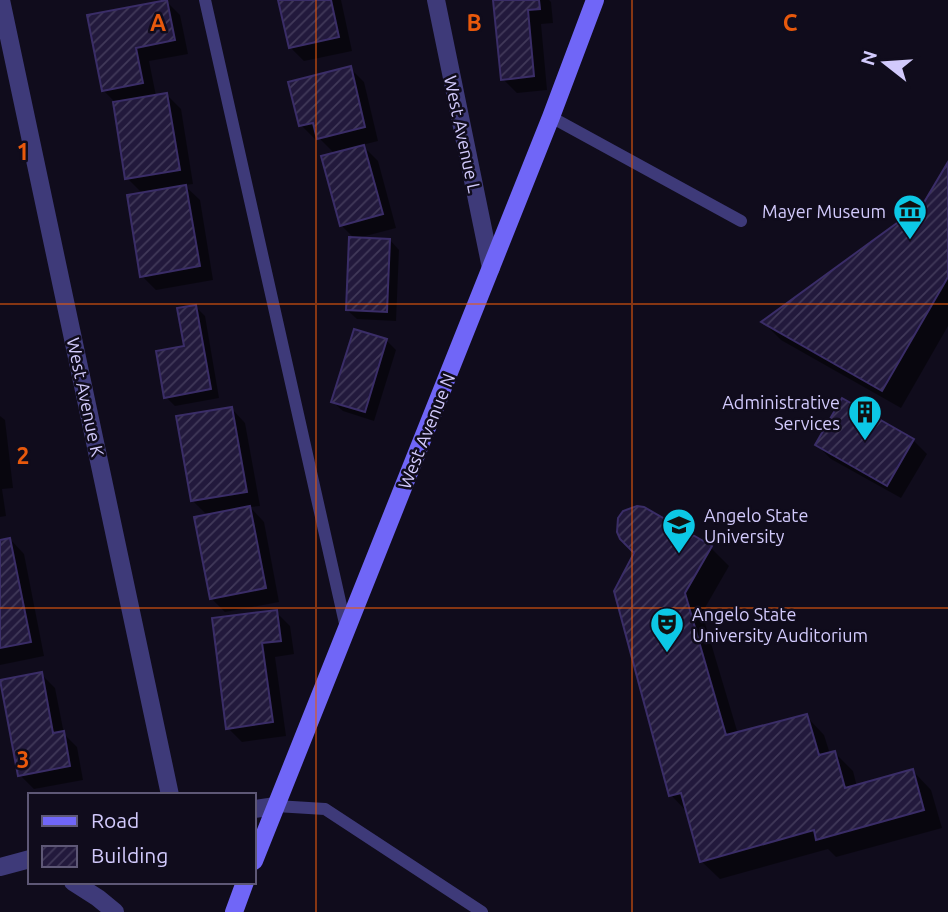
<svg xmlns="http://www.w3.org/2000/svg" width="948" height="912" font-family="Ubuntu,sans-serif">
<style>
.shadow{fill:#0007}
.building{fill:url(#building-hatch);stroke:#3a2d67;stroke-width:2}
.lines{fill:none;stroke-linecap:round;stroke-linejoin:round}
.lane{stroke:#3e3a79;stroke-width:12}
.street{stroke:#3e3a79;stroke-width:18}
.secondary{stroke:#7066f7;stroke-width:18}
.grid{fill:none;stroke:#e8590c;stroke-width:2;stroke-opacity:0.55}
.labels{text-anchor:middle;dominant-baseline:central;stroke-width:5;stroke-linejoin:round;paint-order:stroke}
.street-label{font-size:18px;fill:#d2cafc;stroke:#100c1c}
.poi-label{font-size:18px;fill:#d2cafc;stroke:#100c1c;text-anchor:end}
.grid-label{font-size:23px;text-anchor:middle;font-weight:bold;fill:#e8590c;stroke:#100c1c;stroke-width:5;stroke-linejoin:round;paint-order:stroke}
</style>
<defs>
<pattern id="building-hatch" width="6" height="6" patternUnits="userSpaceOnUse" patternTransform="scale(1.75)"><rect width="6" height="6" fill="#22193c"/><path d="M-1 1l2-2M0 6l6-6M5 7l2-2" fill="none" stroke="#413959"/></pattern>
</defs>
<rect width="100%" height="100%" fill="#100c1c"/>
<!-- shadow -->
<path class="shadow" d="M 280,0 L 341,0 L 352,51 L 304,61 L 290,47 Z
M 495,0 L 549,0 L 551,2 L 553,23 L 541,24 L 547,90 L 517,93 L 503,79 Z
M 166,1 L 180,15 L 188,54 L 149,61 L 156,96 L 167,95 L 181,109 L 193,184 L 184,185 L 200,200 L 213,280 L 156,290 L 142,276 L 143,194 L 127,178 L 115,102 L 103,90 Z
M 350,68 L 364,82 L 378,141 L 362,145 L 378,161 L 396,228 L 358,238 L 390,240 L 399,250 L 396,321 L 357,319 L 347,310 L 355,239 L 341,225 L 335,154 L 319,138 L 315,139 L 301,125 Z
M 948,165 L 948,326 L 901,408 L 781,340 L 763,322 L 924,205 Z
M 196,307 L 205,316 L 219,398 L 175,406 L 166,397 L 186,347 Z
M 386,340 L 396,350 L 374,421 L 343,411 L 333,402 Z
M 231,408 L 245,423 L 260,506 L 250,507 L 264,522 L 279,602 L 225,612 L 211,598 L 208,516 L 193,501 Z
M 0,416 L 5,420 L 13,488 L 2,489 L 6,516 L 0,517 Z
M 913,440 L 927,454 L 901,498 L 831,459 L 817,445 Z
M 10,539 L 24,554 L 44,656 L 0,665 L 0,541 Z
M 711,548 L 729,566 L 702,613 L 738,734 L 806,716 L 824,735 L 830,754 L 835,753 L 853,771 L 857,787 L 913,771 L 931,790 L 942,828 L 836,857 L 828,849 L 720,879 L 701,861 L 688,813 L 671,795 L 616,591 Z
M 276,612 L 290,626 L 294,654 L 275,657 L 286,736 L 242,742 L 228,728 L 214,620 Z
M 41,674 L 55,688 L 64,734 L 77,747 L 83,780 L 34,789 L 20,775 Z"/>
<!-- building -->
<path class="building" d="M 167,0 L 175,40 L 136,48 L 143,83 L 102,91 L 87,15 Z
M 278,0 L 331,0 L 339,37 L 289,48 Z
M 493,0 L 539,0 L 540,9 L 528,10 L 534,76 L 501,80 Z
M 351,66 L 365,127 L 317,139 L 313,123 L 299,126 L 288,82 Z
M 167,93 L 180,170 L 125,179 L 113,102 Z
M 364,145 L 383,214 L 340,226 L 321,156 Z
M 948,162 L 948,277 L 882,391 L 761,322 L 923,204 Z
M 186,185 L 200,266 L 140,277 L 127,195 Z
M 349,237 L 390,239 L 387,312 L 346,310 Z
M 196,305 L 211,389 L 164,398 L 156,351 L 184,346 L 177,308 Z
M 354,329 L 387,339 L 365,412 L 331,402 Z
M 842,398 L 914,439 L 887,486 L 815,445 Z
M 232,407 L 247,492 L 191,501 L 176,416 Z
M 250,506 L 266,588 L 210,599 L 194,517 Z
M 637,506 L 644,507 L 712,546 L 685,593 L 726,735 L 807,714 L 819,755 L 835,751 L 845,788 L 913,769 L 924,810 L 816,840 L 814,830 L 700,862 L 681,793 L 669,796 L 614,591 L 634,553 L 620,539 L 617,532 L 618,518 L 623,511 Z
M 10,538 L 31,642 L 0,648 L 0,540 Z
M 277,610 L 281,641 L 262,643 L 273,722 L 226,729 L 212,618 Z
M 42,672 L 53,733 L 64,731 L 70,766 L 18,776 L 0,680 Z"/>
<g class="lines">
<!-- lane -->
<path class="lane" d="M 205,0 L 346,628
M 551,117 L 741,221
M 276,806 L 325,809 L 482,912"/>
<!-- street -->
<path class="street" d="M 1,0 L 170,795
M 436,0 L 491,268
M 254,809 L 276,806
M 0,867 L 30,859
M 73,882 L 98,898 L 115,912"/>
<!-- secondary -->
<path class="secondary" d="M 254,861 L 551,117 L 595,0
M 234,912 L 245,882"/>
</g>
<!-- grid -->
<path class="grid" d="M 316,0 L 316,912M 632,0 L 632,912M 0,304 L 948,304M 0,608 L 948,608"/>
<!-- icons -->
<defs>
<g id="museum-pin" transform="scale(1.75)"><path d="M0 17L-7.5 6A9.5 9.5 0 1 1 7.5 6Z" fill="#0cc8e6" stroke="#100c1c"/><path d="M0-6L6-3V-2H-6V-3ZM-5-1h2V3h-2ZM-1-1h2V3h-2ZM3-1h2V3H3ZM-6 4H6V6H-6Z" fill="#111"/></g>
<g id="building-pin" transform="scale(1.75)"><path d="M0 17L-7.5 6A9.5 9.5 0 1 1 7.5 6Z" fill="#0cc8e6" stroke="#100c1c"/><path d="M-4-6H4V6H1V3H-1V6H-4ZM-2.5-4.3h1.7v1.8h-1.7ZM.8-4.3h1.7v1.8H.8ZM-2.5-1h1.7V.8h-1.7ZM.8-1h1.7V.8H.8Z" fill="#111"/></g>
<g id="university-pin" transform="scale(1.75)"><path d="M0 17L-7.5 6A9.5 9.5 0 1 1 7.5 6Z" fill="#0cc8e6" stroke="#100c1c"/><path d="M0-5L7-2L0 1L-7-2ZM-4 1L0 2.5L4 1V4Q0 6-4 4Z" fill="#111"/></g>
<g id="theatre-pin" transform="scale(1.75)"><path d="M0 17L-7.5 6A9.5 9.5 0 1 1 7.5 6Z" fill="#0cc8e6" stroke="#100c1c"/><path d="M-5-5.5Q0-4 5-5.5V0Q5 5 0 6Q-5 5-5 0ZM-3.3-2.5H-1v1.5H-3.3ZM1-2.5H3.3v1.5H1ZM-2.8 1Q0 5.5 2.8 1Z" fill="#111"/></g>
</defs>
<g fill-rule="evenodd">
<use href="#museum-pin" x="910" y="211"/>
<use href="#building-pin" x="865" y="412"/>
<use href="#university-pin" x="679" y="525"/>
<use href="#theatre-pin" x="667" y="624"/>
</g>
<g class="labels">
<!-- street labels -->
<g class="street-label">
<text transform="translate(463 134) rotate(78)">West Avenue L</text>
<text transform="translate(86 397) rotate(78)">West Avenue K</text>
<text transform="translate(426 431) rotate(-68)">West Avenue N</text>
</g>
<!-- poi labels -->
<g class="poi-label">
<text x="886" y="211">Mayer Museum</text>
<text x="840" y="402">Administrative<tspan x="840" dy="21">Services</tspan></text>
<text x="704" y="515" text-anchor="start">Angelo State<tspan x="704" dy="21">University</tspan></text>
<text x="692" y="614" text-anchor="start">Angelo State<tspan x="692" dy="21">University Auditorium</tspan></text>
</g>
</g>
<g class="grid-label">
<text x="158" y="31">A</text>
<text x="474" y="31">B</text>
<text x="790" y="31">C</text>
<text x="23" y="160">1</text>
<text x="23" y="464">2</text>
<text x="23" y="768">3</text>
</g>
<!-- legend -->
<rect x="28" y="793" width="228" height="91" fill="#100c1c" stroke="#5e5876" stroke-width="2"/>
<rect x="42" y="816" width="35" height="10" fill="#7066f7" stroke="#5e5876" stroke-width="2"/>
<text x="91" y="828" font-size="21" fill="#d2cafc">Road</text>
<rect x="42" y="846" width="35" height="21" fill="url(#building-hatch)" stroke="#5e5876" stroke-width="2"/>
<text x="91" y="863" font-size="21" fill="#d2cafc">Building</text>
<!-- north arrow -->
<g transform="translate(885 63) rotate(287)" stroke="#100c1c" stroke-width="5" paint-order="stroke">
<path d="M0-5L12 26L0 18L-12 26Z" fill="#d2cafc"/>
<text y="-10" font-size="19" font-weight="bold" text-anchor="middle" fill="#d2cafc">N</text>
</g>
</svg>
